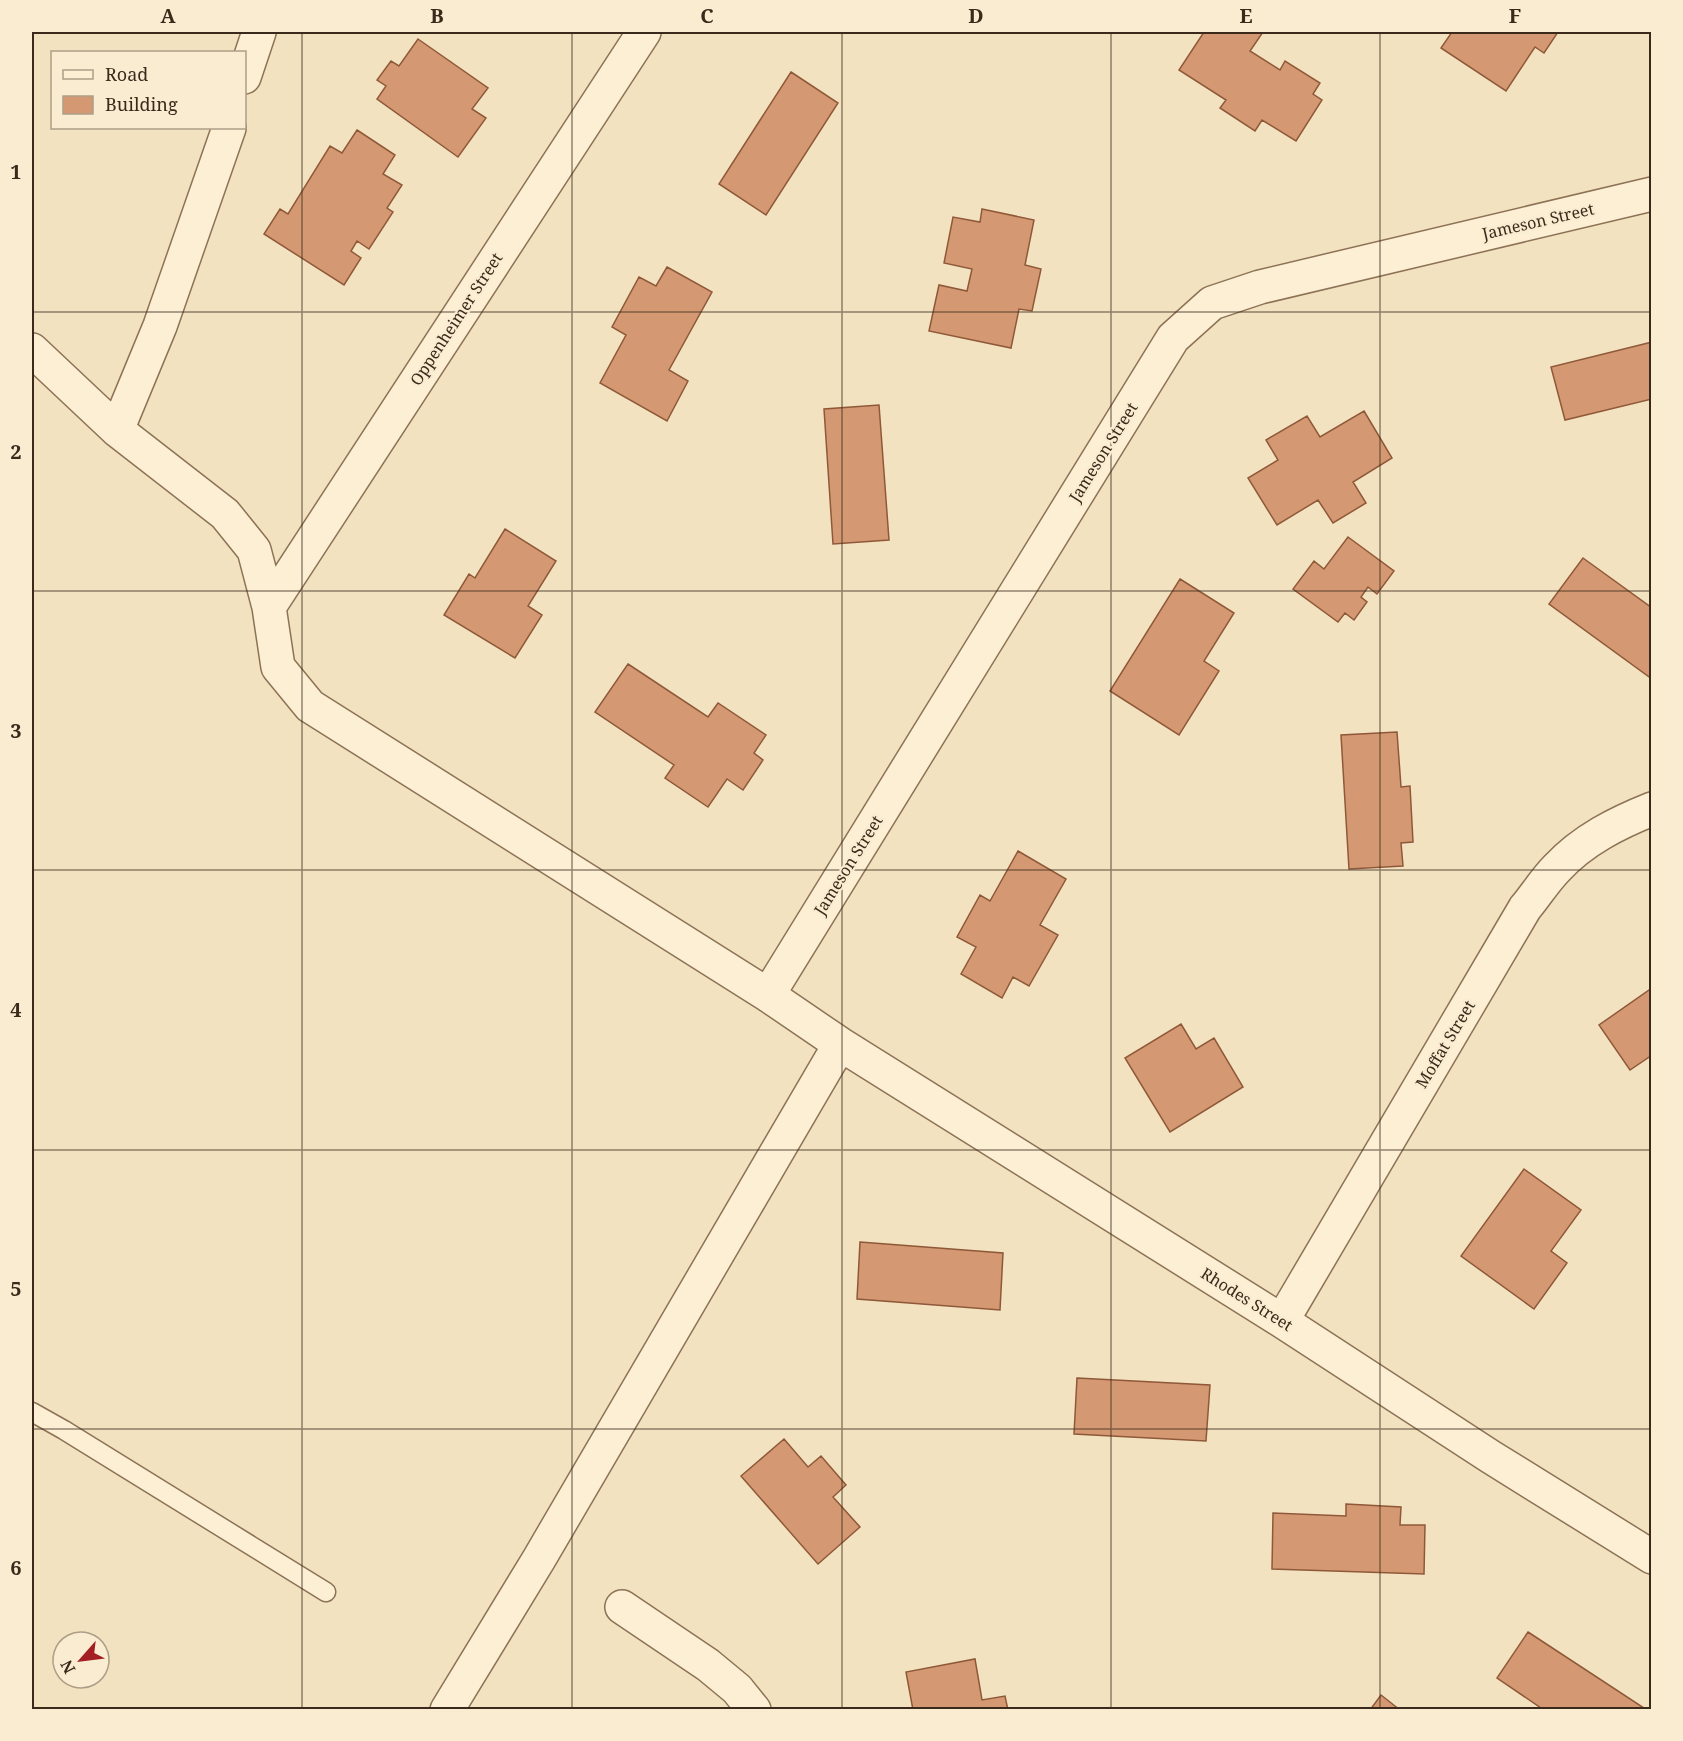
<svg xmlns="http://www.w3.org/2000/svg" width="1683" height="1741" font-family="'Noto Serif',serif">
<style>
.building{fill:#d49972;stroke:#8f5939;stroke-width:1.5}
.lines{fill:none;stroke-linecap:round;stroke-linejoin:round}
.service-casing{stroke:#8d7256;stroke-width:21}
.minor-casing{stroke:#8d7256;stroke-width:36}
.service{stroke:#fcefd4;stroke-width:18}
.minor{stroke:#fcefd4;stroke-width:33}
.grid{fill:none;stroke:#3b2a1c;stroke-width:1.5;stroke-opacity:0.55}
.labels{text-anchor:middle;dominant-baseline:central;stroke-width:4.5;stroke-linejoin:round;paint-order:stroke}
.street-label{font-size:16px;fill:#3b2a1c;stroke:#f9ecd0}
.neatline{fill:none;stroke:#3b2a1c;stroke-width:2}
.grid-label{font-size:20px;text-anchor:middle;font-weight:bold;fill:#3b2a1c}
</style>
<rect width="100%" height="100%" fill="#f2e2c0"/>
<!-- building -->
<path class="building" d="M 1204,32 L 1263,32 L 1250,51 L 1280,70 L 1285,61 L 1320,83 L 1313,94 L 1322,100 L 1296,141 L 1262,120 L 1255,131 L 1220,108 L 1226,100 L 1179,70 Z
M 1452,32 L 1558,32 L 1544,53 L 1535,47 L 1506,91 L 1441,48 Z
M 418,39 L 488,88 L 472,109 L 486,118 L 458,157 L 377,99 L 386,86 L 377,80 L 391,61 L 399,66 Z
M 791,72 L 838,103 L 766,215 L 719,184 Z
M 357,130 L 395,155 L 383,174 L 402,185 L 387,208 L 393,212 L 369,249 L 357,241 L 351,251 L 361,258 L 344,285 L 264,234 L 280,209 L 288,214 L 330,146 L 342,153 Z
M 982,209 L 1034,220 L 1025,265 L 1041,269 L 1032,311 L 1019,309 L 1011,348 L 929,331 L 939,285 L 967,291 L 972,269 L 944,263 L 953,217 L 980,222 Z
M 667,267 L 712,292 L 669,370 L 688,381 L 667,421 L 600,383 L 626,335 L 612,327 L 639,277 L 656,286 Z
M 1652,342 L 1652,399 L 1565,420 L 1551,367 Z
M 879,405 L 889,540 L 833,544 L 824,409 Z
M 1364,411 L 1392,458 L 1353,482 L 1366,503 L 1333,523 L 1318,500 L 1277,525 L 1248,478 L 1278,460 L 1266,440 L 1307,416 L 1320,437 Z
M 505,529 L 556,561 L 528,606 L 542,615 L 515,658 L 444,615 L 469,574 L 475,578 Z
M 1348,537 L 1394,571 L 1377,594 L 1368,587 L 1361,597 L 1367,602 L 1354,620 L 1345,613 L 1338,622 L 1293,589 L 1314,561 L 1324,569 Z
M 1583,558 L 1652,608 L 1652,679 L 1549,604 Z
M 1180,579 L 1234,613 L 1204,661 L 1219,671 L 1179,735 L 1110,691 Z
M 628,664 L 708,717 L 718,703 L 766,735 L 754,753 L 763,760 L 743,790 L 727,779 L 708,807 L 665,778 L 674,765 L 595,712 Z
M 1397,732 L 1401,787 L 1410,786 L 1413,842 L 1401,843 L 1403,866 L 1349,869 L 1341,735 Z
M 1018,851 L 1066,879 L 1040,925 L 1058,935 L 1029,986 L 1013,977 L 1002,998 L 961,974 L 976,947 L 957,937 L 980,895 L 990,901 Z
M 1652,988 L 1652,1055 L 1630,1070 L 1599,1025 Z
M 1181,1024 L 1196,1049 L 1214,1038 L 1243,1087 L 1170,1132 L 1125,1058 Z
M 1524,1169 L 1581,1210 L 1551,1251 L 1567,1263 L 1534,1309 L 1461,1256 Z
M 860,1242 L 1003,1253 L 1000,1310 L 857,1299 Z
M 1077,1378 L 1210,1385 L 1206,1441 L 1074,1434 Z
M 784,1439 L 808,1467 L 821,1456 L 846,1485 L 833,1497 L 860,1527 L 818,1564 L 741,1476 Z
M 1346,1504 L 1401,1507 L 1400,1525 L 1425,1525 L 1424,1574 L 1272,1569 L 1273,1513 L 1346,1516 Z
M 1528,1632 L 1644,1708 L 1643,1710 L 1544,1710 L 1497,1678 Z
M 975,1659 L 982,1700 L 1005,1696 L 1008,1710 L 913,1710 L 906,1672 Z
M 1381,1695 L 1400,1710 L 1370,1710 Z"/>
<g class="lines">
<!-- service casing -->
<g class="service-casing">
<path id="service" d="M 32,1412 L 64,1430 L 326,1592"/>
</g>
<!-- minor casing -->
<g class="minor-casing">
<path id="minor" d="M 244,77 L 259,32
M 32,350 L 117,430 L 225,514 L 254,550 L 269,607 L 278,667 L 310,706 L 768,995 L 840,1044 L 1282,1321 L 1491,1457 L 1652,1557
M 117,430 L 160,326 L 229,128
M 269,607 L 644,32
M 768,995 L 1173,338 L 1212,303 L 1260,287 L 1652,194
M 1282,1321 L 1525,908 C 1536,895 1545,880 1557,868 C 1583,840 1617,823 1652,809
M 622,1607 L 708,1665 L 737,1689 L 754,1710
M 447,1710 L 539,1559 L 840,1044"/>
</g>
<!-- service -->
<use href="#service" class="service"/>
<!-- minor -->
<use href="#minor" class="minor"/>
</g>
<!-- grid -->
<path class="grid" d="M 302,32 L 302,1710M 572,32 L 572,1710M 842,32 L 842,1710M 1111,32 L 1111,1710M 1380,32 L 1380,1710M 32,312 L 1652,312M 32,591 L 1652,591M 32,870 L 1652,870M 32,1150 L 1652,1150M 32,1429 L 1652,1429"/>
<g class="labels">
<!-- street labels -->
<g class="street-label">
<text transform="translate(1538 221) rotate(-13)">Jameson Street</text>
<text transform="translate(456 319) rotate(-57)">Oppenheimer Street</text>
<text transform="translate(1103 452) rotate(-58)">Jameson Street</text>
<text transform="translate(848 865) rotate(-58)">Jameson Street</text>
<text transform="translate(1445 1044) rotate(-59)">Moffat Street</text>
<text transform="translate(1247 1299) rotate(32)">Rhodes Street</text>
</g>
</g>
<!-- border -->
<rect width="1683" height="1741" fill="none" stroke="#f9ecd0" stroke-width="66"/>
<!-- legend -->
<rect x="51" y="51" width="195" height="78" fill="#f9ecd0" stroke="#ad9e88" stroke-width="1.5"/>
<rect x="63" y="70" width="30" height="9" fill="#fcefd4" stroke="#ad9e88" stroke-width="1.5"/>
<text x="105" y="81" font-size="18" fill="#3b2a1c">Road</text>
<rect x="63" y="96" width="30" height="18" fill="#d49972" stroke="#ad9e88" stroke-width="1.5"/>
<text x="105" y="111" font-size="18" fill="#3b2a1c">Building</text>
<!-- north arrow -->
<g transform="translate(81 1660) rotate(242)"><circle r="28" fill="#f9ecd0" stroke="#ad9e88" stroke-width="1.5"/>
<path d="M0-4.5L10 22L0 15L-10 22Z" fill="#a31f23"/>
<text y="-9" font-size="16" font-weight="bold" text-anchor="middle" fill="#3b2a1c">N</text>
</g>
<rect x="33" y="33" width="1617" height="1675" class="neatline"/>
<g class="grid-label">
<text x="168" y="23">A</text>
<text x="437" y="23">B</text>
<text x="707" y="23">C</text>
<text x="976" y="23">D</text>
<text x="1246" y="23">E</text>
<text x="1515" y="23">F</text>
<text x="16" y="179">1</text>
<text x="16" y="459">2</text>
<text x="16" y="738">3</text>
<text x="16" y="1017">4</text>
<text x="16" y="1296">5</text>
<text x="16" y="1575">6</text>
</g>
</svg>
